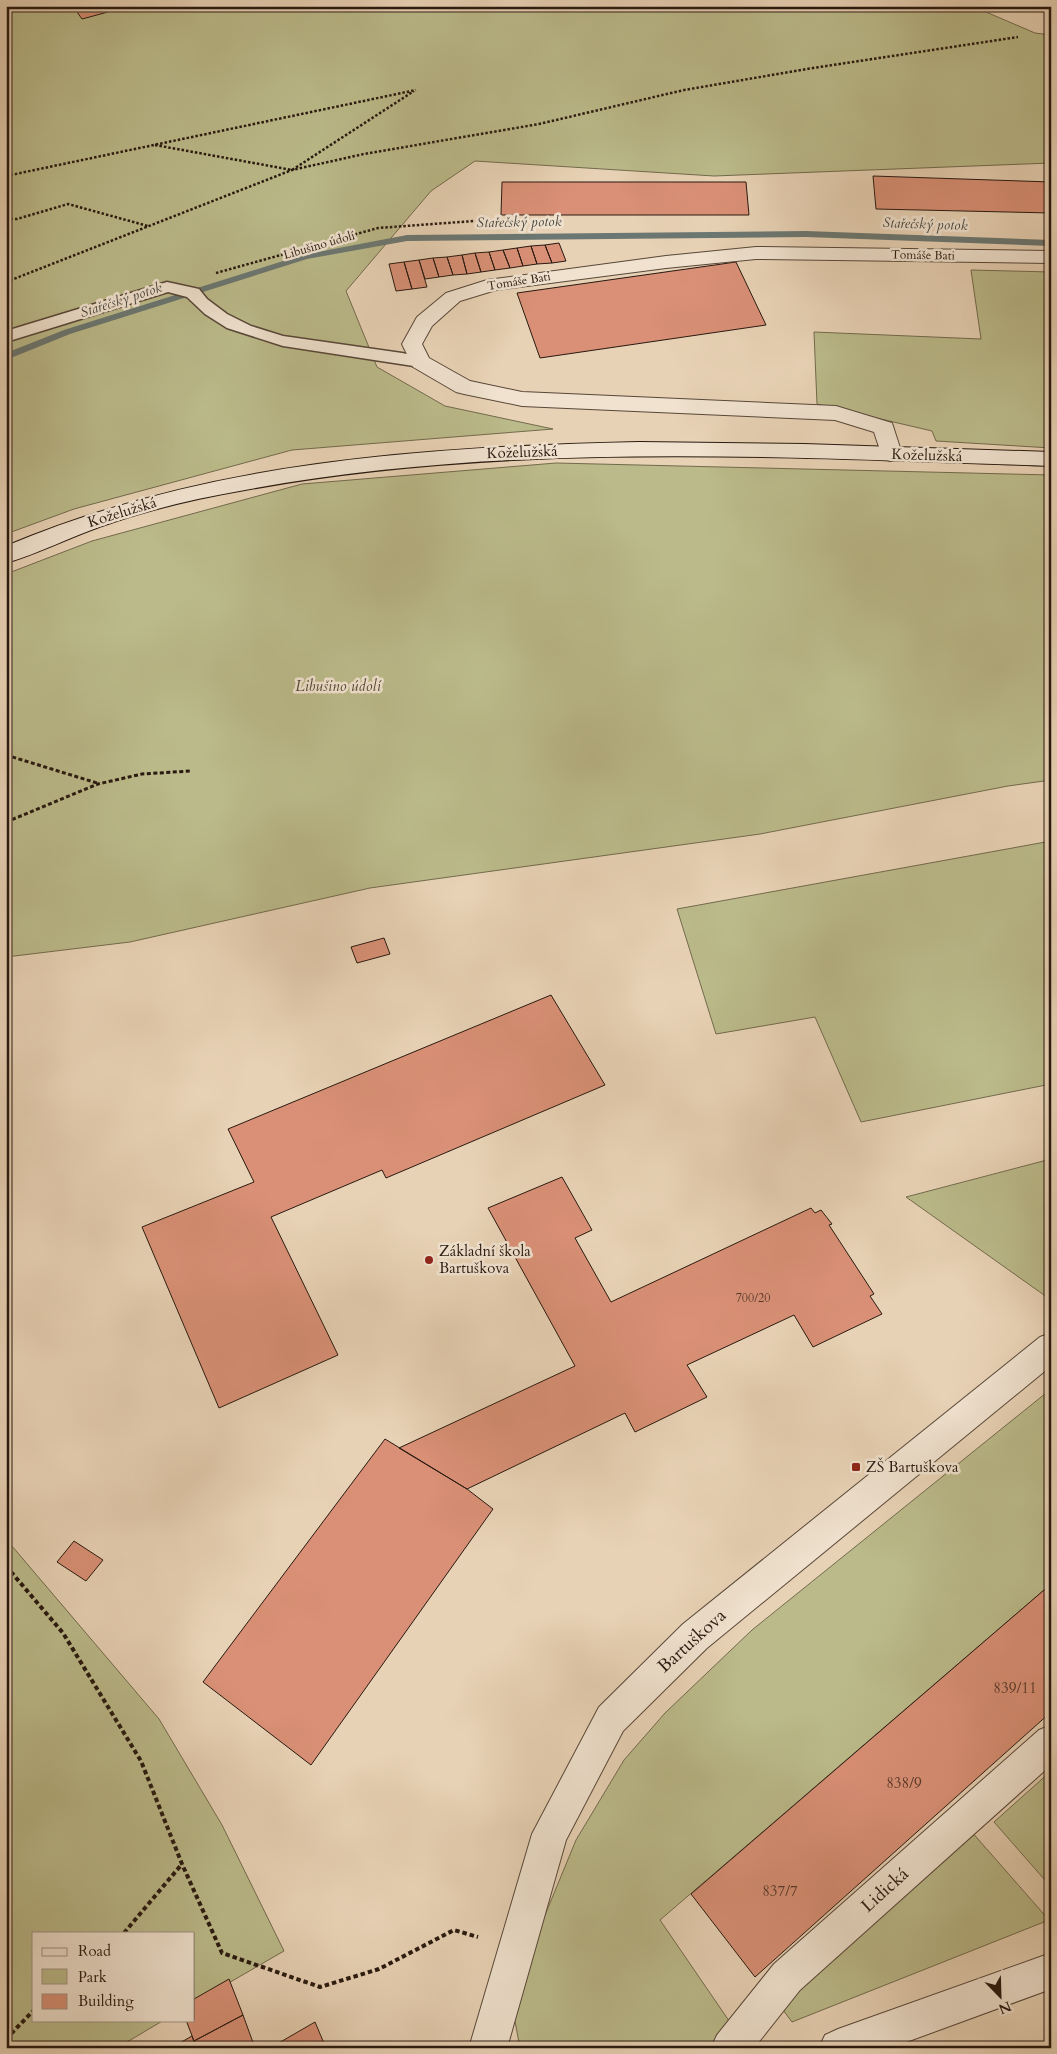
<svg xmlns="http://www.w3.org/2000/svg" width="1057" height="2054" font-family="Cardo,serif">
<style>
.green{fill:#bbba8a;stroke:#726a4d}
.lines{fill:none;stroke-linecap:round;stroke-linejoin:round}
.stream{fill:#6b7772;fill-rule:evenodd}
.building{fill:#d99076;stroke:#281910}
.service-casing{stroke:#584739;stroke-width:3}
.minor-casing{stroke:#584739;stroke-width:2}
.secondary-casing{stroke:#281910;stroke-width:2}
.path-far2{stroke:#281910;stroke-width:2.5;stroke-dasharray:2.5 2;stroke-linecap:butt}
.path-far1{stroke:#281910;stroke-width:3;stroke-dasharray:4 2.5;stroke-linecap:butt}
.path{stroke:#281910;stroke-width:4;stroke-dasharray:4.5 3;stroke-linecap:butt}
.service{fill:#f0e2cf;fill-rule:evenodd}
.minor{fill:#f0e2cf;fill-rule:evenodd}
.secondary{fill:#f0e2cf;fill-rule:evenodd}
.poi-dot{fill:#8f2418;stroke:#f0e2cf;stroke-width:2}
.labels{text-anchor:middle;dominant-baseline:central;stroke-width:5;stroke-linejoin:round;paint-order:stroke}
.far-street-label{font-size:12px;fill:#281910;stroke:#f0e2cf}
.number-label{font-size:12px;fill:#54372a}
.far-water-label{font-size:14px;font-style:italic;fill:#4a4841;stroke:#f0e2cf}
.street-label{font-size:15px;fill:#281910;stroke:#f0e2cf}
.park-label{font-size:15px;font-style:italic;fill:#544935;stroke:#f0e2cf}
.poi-label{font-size:15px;fill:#281910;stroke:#f0e2cf;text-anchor:start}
.near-number-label{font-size:15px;fill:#54372a}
.near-street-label{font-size:18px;fill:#281910;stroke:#f0e2cf}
</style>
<rect width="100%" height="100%" fill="#e8d2b5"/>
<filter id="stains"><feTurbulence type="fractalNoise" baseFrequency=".004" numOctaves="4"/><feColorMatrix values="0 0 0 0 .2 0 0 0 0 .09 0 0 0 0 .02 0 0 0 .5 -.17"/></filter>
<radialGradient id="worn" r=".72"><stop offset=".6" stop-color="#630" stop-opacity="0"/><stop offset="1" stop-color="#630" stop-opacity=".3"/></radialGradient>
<!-- green -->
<path class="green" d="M 6,6 L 972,6 L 1035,33 L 1051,35 L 1051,163 L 714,176 L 475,161 L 431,191 L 346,291 L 377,367 L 445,406 L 553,429 L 292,450 L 74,509 L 6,534 Z
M 971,270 L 1051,272 L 1051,448 L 936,441 L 932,431 L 817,404 L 814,332 L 981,339 Z
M 556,463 L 1051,475 L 1051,780 L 1008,786 L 760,834 L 370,888 L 130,942 L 6,957 L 6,574 L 92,541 L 302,484 Z
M 1051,841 L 1051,1084 L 861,1122 L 815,1017 L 716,1034 L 677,909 Z
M 1051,1159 L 1051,1300 L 906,1197 Z
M 1051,1389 L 1051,1584 L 660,1920 L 736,2031 L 702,2048 L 520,2048 L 514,2016 L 531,1949 L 576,1840 L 624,1760 L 665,1713 L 752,1630 Z
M 6,1539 L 159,1719 L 222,1825 L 284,1951 L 194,2003 L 194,1933 L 34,1933 L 34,2020 L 164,2020 L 117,2048 L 6,2048 Z
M 1051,1771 L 1051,1887 L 994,1822 Z
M 970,1830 L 1049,1920 L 792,2022 L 777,2002 Z"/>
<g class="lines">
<!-- stream -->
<path class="stream" d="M 806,231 L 1051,240 L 1051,246 L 806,237 L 407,241 L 307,259 L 70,334 L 6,360 L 6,353 L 64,330 L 302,255 L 407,235 Z"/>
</g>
<!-- building -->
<path class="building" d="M 86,6 L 103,6 L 108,12 L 82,19 L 75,9 Z
M 873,176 L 1051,182 L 1051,213 L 876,209 Z
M 502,182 L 746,182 L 749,215 L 501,215 Z
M 559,243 L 566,261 L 552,263 L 545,245 Z
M 545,245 L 552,263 L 537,264 L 531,246 Z
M 531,246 L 537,264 L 523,266 L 517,248 Z
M 517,248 L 523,266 L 510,268 L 503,250 Z
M 503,250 L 510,268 L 495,270 L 489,252 Z
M 489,252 L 495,270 L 481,272 L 475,253 Z
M 475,253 L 481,272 L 467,274 L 462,255 Z
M 462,255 L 467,274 L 453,275 L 447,257 Z
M 447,257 L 453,275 L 439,277 L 433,258 Z
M 433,258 L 439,277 L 425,279 L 419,260 Z
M 419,260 L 427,287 L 412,289 L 404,262 Z
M 404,262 L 412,289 L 396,291 L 389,264 Z
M 736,262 L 766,325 L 540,358 L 517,293 Z
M 384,938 L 390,954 L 357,963 L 351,947 Z
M 551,995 L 605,1085 L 386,1178 L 382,1170 L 271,1217 L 338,1355 L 219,1408 L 142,1227 L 254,1182 L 228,1129 Z
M 562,1177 L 592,1230 L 575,1238 L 611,1302 L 811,1208 L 815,1213 L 821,1210 L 832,1224 L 829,1225 L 874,1294 L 870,1296 L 882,1314 L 813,1347 L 794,1315 L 687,1365 L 707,1397 L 635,1432 L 625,1413 L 467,1489 L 399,1448 L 575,1366 L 488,1208 Z
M 385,1439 L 467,1489 L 493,1509 L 311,1765 L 203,1682 Z
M 74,1541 L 103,1560 L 86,1581 L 57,1562 Z
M 1051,1584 L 1051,1712 L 755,1977 L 691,1894 Z
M 229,1979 L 243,2015 L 194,2041 L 186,2020 L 194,2020 L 194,1999 Z
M 243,2015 L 255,2048 L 196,2048 L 194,2041 Z
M 315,2022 L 326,2048 L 270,2048 Z
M 192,2036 L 196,2048 L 171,2048 Z"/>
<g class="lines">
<!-- service casing -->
<g class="service-casing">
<path id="service" d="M 167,282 L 199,289 L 207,299 L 227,314 L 251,326 L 283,336 L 402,353 L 426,358 L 429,362 L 426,366 L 420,367 L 283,346 L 227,328 L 205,314 L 187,297 L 168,292 L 6,342 L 6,331 Z"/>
</g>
<!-- minor casing -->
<g class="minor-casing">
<path id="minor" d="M 756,247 L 1051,251 L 1051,263 L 756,259 L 666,268 L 496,290 L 460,301 L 432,326 L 422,344 L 429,358 L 470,381 L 522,392 L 836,406 L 892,423 L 902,454 L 899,459 L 891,461 L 883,459 L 874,432 L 835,420 L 522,406 L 464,394 L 456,392 L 413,367 L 402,344 L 417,317 L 446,293 L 487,280 L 666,256 Z
M 1051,1333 L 1051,1366 L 707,1648 L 623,1731 L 566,1840 L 507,2048 L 469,2048 L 532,1834 L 599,1707 L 683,1624 L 1040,1337 Z
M 1051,1725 L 1051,1765 L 800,1990 L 754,2048 L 711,2048 L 717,2035 L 774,1964 L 1039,1730 Z
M 1051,1953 L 1051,1989 L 890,2048 L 819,2048 L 825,2035 L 838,2029 Z"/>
</g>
<!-- secondary casing -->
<g class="secondary-casing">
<path id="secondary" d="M 639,442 L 804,444 L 1051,452 L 1051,466 C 783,457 510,441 245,490 C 198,498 151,509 105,525 C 72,536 40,553 6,563 L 6,546 C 207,461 424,447 639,442 Z"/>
</g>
<!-- path-far2 -->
<path class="path-far2" d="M 155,145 L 292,170 L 414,91
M 6,176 L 416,90
M 6,219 L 17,219 L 68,204 L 148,226
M 216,273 L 378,228 L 474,221
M 6,282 L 292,170 L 364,154 L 539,124 L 684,90 L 813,68 L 1018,37"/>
<!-- path-far1 -->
<path class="path-far1" d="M 6,755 L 97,783
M 6,822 L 98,784 L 142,774 L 190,771"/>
<!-- path -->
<path class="path" d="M 6,1566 L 63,1633 L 141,1761 L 182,1864 L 222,1953 L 320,1987 L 379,1969 L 454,1930 L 478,1937
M 124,1933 L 182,1864
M 6,2039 L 34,2010"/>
<!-- service -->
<use href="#service" class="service"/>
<!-- minor -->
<use href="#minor" class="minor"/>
<!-- secondary -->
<use href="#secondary" class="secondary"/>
</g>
<!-- markers -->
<g class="poi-dot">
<circle cx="429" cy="1260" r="5"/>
<rect x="851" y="1462" width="10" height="10" rx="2.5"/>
</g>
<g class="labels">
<!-- far-street labels -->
<g class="far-street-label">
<text transform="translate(319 245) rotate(-16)">Libušino údolí</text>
<text transform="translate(923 255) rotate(1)">Tomáše Bati</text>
<text transform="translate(519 281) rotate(-9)">Tomáše Bati</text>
</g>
<!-- number labels -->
<g class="number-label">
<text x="753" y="1298">700/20</text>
</g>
<!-- far-water labels -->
<g class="far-water-label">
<text transform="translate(519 222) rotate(-1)">Stařečský potok</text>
<text transform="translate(925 224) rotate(2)">Stařečský potok</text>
<text transform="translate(121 300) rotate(-18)">Stařečský potok</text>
</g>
<!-- street labels -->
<g class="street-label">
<text transform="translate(522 452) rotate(-2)">Koželužská</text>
<text transform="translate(927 455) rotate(2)">Koželužská</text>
<text transform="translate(122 512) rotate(-17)">Koželužská</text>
</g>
<!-- park labels -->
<g class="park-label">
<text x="338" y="686">Libušino údolí</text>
</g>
<!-- poi labels -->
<g class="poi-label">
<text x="439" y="1251">Základní škola<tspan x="439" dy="17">Bartuškova</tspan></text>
<text x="866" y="1467">ZŠ Bartuškova</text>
</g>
<!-- near-number labels -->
<g class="near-number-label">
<text x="1015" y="1688">839/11</text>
<text x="904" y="1783">838/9</text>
<text x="780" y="1891">837/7</text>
</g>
<!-- near-street labels -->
<g class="near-street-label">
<text transform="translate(692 1641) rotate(-42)">Bartuškova</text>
<text transform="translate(885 1890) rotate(-42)">Lidická</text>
</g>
</g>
<!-- margin -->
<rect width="1057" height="2054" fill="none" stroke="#e8d2b5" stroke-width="25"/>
<rect x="8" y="8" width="1042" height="2039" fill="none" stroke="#281910" stroke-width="2.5"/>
<rect x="12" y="12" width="1032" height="2029" fill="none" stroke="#281910"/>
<!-- legend -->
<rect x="32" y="1932" width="162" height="90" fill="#f0e2cf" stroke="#a09283"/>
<rect x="42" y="1948" width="25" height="8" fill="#f0e2cf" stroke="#a09283"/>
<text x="78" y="1956" font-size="15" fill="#281910">Road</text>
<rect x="42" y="1969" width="25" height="15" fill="#bbba8a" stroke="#a09283"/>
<text x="78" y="1982" font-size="15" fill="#281910">Park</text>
<rect x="42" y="1994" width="25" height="15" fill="#d99076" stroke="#a09283"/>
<text x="78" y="2006" font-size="15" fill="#281910">Building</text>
<!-- north arrow -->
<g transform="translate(1000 1996) rotate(157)" stroke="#f0e2cf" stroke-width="4" paint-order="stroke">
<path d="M0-4L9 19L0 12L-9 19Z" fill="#281910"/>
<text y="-8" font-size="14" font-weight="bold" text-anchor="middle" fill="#281910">N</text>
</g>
<rect width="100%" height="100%" filter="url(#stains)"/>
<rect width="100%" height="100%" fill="url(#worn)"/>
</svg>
